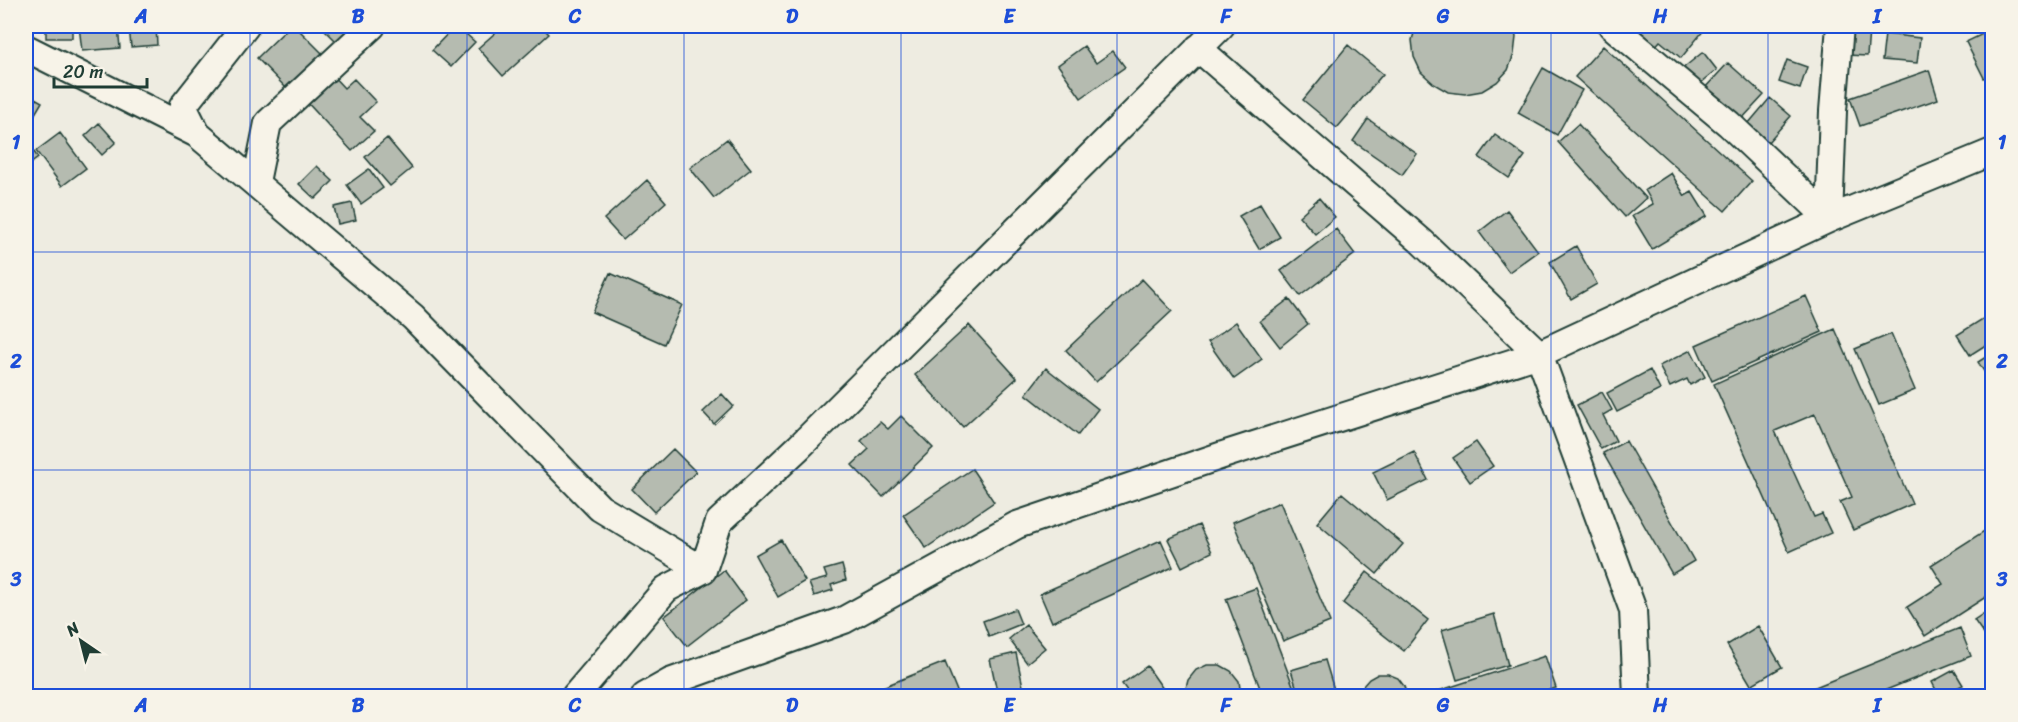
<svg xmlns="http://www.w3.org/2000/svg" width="2018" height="722" font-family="Sriracha,sans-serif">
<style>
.building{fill:#b5bbb0;stroke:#1f3d34;stroke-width:1.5}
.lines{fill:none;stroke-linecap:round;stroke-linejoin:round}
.minor-casing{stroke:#1f3d34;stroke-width:30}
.minor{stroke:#f7f3e8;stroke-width:26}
.grid{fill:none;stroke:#1d4ed8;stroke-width:1.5;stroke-opacity:0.55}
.neatline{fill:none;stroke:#1d4ed8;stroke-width:2}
.grid-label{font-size:20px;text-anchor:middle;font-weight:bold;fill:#1d4ed8}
</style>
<rect width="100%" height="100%" fill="#eeece1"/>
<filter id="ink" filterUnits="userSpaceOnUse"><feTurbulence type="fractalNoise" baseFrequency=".0167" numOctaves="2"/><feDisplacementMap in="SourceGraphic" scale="12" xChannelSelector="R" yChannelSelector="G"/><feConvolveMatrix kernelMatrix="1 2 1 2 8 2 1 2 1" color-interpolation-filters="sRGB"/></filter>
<g filter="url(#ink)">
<!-- building -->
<path class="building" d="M 46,26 L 72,26 L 72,38 L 46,38 Z
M 79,26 L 118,26 L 120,48 L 82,51 Z
M 129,26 L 156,26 L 157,45 L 131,47 Z
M 290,26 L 295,26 L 324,55 L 288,90 L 257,58 Z
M 324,26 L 356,26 L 338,43 L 322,27 Z
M 455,26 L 457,26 L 475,42 L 451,67 L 432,50 Z
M 503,26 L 541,26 L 549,34 L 503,76 L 478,48 Z
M 1416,26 L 1513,26 L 1516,37 L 1514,54 L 1508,70 L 1497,82 L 1482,91 L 1465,94 L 1448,92 L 1434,84 L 1421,72 L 1414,57 L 1412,40 Z
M 1634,26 L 1701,26 L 1705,29 L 1681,58 L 1660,41 L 1652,50 L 1629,31 Z
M 1982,26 L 1992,26 L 1992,74 L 1984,78 L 1966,42 L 1985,33 Z
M 1849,29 L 1869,30 L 1867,56 L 1847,55 Z
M 1885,34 L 1920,38 L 1917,63 L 1882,60 Z
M 1348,45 L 1383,74 L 1337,128 L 1303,100 Z
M 1084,46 L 1096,63 L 1113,51 L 1125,67 L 1081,98 L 1058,65 Z
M 1603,46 L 1752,181 L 1725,211 L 1575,77 Z
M 1703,52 L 1717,70 L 1696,87 L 1682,69 Z
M 1787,60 L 1807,67 L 1800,89 L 1779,82 Z
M 1728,63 L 1764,95 L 1739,122 L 1703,90 Z
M 1543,68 L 1582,90 L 1557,135 L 1518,113 Z
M 1929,70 L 1938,99 L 1860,126 L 1850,98 Z
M 331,74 L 344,88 L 354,79 L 376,102 L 360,117 L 374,131 L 352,151 L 303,98 Z
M 26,93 L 42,102 L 29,124 L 26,122 Z
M 1770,98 L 1791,116 L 1768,142 L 1748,124 Z
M 1368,119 L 1417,154 L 1402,175 L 1353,141 Z
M 99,123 L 116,142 L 102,155 L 85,136 Z
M 1578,124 L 1646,198 L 1625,217 L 1558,142 Z
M 60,133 L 86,168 L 62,186 L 36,151 Z
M 1495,135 L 1525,156 L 1509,178 L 1479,157 Z
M 387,138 L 412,168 L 390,186 L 365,157 Z
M 727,139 L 751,169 L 714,198 L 690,168 Z
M 26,140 L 38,158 L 26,167 Z
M 317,166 L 333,181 L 315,199 L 299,184 Z
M 369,169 L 383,188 L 361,204 L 347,185 Z
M 1671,173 L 1685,196 L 1692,192 L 1707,216 L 1652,249 L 1632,216 L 1653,204 L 1645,190 Z
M 647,180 L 666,202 L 623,240 L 604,219 Z
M 1319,198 L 1335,217 L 1315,234 L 1299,216 Z
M 352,203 L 356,220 L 338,224 L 334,207 Z
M 1260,204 L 1280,237 L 1259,249 L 1239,216 Z
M 1507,210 L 1538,251 L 1509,272 L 1479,232 Z
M 1336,229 L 1355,254 L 1300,296 L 1281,271 Z
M 1576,246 L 1597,284 L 1571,299 L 1550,262 Z
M 610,273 L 682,305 L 664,344 L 592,312 Z
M 1142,279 L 1172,311 L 1096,382 L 1066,350 Z
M 1806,296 L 1822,332 L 1712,381 L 1696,345 Z
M 1289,299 L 1308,324 L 1280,347 L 1260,321 Z
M 1992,313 L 1992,341 L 1970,355 L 1957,335 Z
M 1236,322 L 1262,359 L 1234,379 L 1208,342 Z
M 969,325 L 1017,378 L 963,427 L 915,375 Z
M 1835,329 L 1912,504 L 1853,530 L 1840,502 L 1852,497 L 1815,414 L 1775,431 L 1814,517 L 1822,514 L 1831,533 L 1789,552 L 1714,384 Z
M 1891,334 L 1915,390 L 1879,405 L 1855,349 Z
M 1691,350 L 1705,377 L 1690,385 L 1687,379 L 1670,387 L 1659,366 Z
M 1992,353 L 1992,384 L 1978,362 Z
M 1046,368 L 1098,409 L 1078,435 L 1026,394 Z
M 1650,370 L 1660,390 L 1617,412 L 1607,393 Z
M 1602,392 L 1612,410 L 1603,415 L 1616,441 L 1601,449 L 1577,405 Z
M 722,394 L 733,406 L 714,424 L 703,412 Z
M 901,416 L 933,448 L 883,497 L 852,465 L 869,449 L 861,441 L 880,422 L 888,429 Z
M 1626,441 L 1694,561 L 1672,574 L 1603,453 Z
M 1476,442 L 1493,466 L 1470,482 L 1453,458 Z
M 673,449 L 696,472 L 654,512 L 632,489 Z
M 1414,452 L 1428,480 L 1387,500 L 1373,472 Z
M 972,469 L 994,502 L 926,548 L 903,515 Z
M 1342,493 L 1403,544 L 1377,574 L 1317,523 Z
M 1280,502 L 1330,622 L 1283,641 L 1233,522 Z
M 1199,525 L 1212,552 L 1182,567 L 1168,539 Z
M 1992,526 L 1992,593 L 1925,636 L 1907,607 L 1943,584 L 1931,565 Z
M 781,540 L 805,581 L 778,597 L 755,555 Z
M 1161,540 L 1173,567 L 1052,622 L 1040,594 Z
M 842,565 L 846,580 L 831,585 L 833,590 L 814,596 L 809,583 L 827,578 L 824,570 Z
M 724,570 L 746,600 L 687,646 L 664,617 Z
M 1367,572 L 1428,620 L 1404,651 L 1343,603 Z
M 1256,588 L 1297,696 L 1263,696 L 1226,599 Z
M 1992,608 L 1992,646 L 1974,620 Z
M 1015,609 L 1021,624 L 989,637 L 983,621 Z
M 1494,614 L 1508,665 L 1457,680 L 1442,630 Z
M 1026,625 L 1045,648 L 1027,663 L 1009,639 Z
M 1758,626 L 1782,667 L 1751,685 L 1727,645 Z
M 1960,628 L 1971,656 L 1871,696 L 1816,696 L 1813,688 Z
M 1016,653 L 1025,696 L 998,696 L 990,659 Z
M 1545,656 L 1556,688 L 1529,696 L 1423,696 Z
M 1325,660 L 1336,696 L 1299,696 L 1291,670 Z
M 945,662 L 959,696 L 860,696 Z
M 1207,665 L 1220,665 L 1231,671 L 1239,681 L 1241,696 L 1186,696 L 1185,692 L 1188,680 L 1196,670 Z
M 1147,666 L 1168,696 L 1131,696 L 1122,684 Z
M 1954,670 L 1963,685 L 1939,696 L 1932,682 Z
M 1378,674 L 1388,674 L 1398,678 L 1404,686 L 1407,696 L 1360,696 L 1362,687 L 1369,679 Z"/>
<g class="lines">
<!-- minor casing -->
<g class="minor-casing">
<path id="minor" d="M 1612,26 L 1729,124 L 1829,219
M 26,48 L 197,134 L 413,317 L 600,508 L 703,570
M 1198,48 L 1422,242 L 1539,354 L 1633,610 L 1637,696
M 197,134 L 183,106 L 246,26
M 256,182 L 268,123 L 372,26
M 1829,219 L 1833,111 L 1840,26
M 575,696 L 666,589 L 703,570 L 719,522 L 799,447 L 1221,26
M 645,696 L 670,682 L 844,620 L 1017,525 L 1223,455 L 1539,354 L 1829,219 L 1992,152"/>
</g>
<!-- minor -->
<use href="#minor" class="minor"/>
</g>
</g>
<!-- grid -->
<path class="grid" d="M 250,26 L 250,696M 467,26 L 467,696M 684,26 L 684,696M 901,26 L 901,696M 1117,26 L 1117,696M 1334,26 L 1334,696M 1551,26 L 1551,696M 1768,26 L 1768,696M 26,252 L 1992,252M 26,470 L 1992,470"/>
<!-- margin -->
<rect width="2018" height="722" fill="none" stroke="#f7f3e8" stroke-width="66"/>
<!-- north arrow -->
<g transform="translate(81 641) rotate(325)" stroke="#f7f3e8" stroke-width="4.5" paint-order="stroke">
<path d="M0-4.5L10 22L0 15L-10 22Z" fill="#1f3d34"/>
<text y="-9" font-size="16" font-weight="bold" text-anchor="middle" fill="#1f3d34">N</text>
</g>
<!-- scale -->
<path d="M54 78v9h93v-9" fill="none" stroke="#1f3d34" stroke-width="3"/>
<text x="63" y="78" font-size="18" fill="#1f3d34" stroke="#f7f3e8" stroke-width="4.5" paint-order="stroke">20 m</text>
<rect x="33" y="33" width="1952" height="656" class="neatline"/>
<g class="grid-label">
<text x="141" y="23">A</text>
<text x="358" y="23">B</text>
<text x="575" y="23">C</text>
<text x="792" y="23">D</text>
<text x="1009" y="23">E</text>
<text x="1226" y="23">F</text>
<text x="1443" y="23">G</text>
<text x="1660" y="23">H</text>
<text x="1877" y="23">I</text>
<text x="16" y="149">1</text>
<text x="2002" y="149">1</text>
<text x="16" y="368">2</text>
<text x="2002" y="368">2</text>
<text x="16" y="586">3</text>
<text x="2002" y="586">3</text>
<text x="141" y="712">A</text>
<text x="358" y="712">B</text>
<text x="575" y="712">C</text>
<text x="792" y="712">D</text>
<text x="1009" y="712">E</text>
<text x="1226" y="712">F</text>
<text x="1443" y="712">G</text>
<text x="1660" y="712">H</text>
<text x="1877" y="712">I</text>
</g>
</svg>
